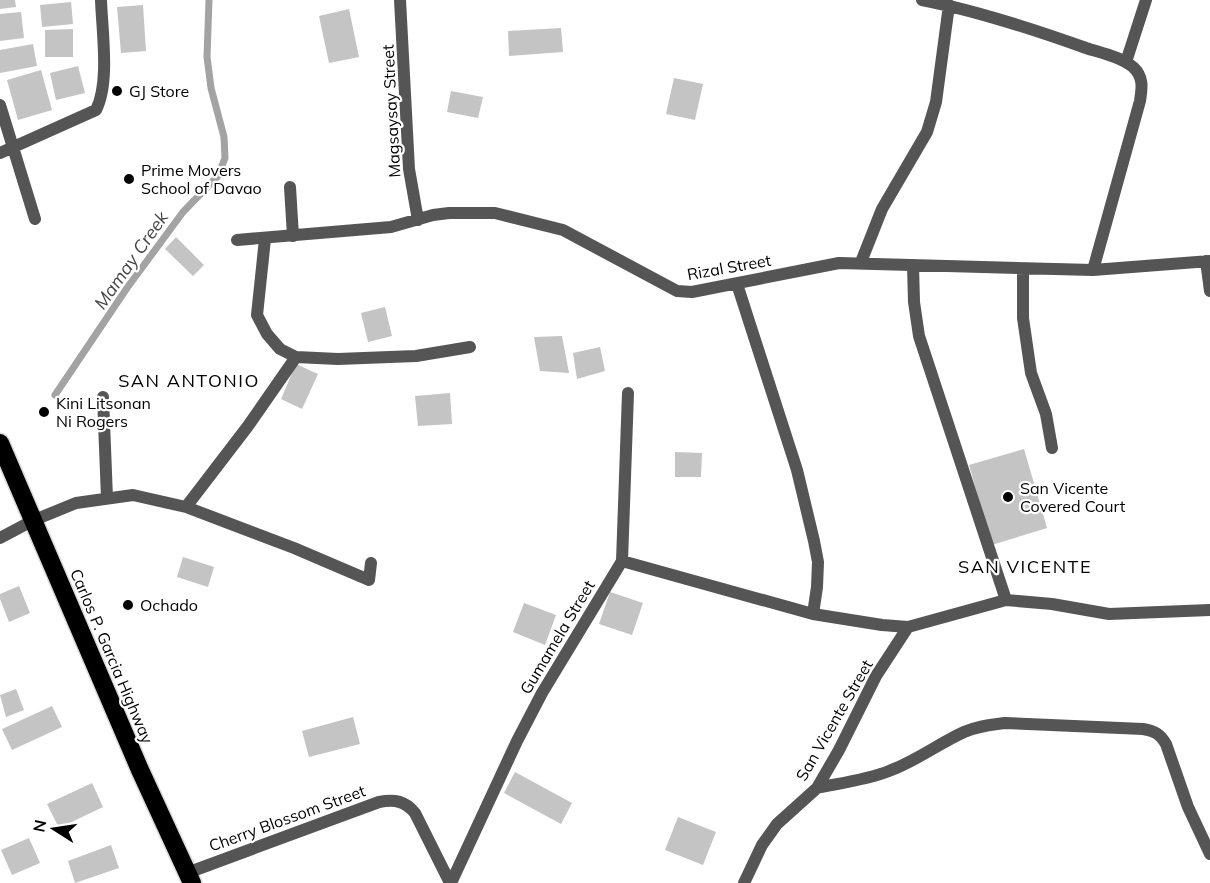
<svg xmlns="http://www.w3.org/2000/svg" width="1210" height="883" font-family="Mulish,sans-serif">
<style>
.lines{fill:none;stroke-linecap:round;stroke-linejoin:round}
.stream{stroke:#a3a3a3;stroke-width:7}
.building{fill:#c4c4c4}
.highway-casing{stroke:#dbdbdb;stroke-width:21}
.lane{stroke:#555;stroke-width:12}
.street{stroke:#555;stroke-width:12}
.highway{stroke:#000;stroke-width:18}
.poi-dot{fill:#000;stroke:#fff;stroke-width:2}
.labels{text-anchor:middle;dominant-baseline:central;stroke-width:4.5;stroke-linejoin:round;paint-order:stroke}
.poi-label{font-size:16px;fill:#000;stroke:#fff;text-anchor:start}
.street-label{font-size:16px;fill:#000;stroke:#fff}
.water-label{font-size:18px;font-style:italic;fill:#444;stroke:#fff}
.neighbourhood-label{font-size:18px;letter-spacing:1.5px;fill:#000;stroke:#fff}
</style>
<rect width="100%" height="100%" fill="#fff"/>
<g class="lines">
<!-- stream -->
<path class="stream" d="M 55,395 L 127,288 L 183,212 L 218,176 L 225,158 L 224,137 L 211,88 L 207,57 L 209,0"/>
</g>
<!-- building -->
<path class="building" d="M 0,0 L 15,0 L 16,7 L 0,9 Z
M 71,2 L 73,24 L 42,27 L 40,5 Z
M 143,5 L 146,51 L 121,53 L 117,7 Z
M 349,9 L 359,57 L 329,63 L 319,16 Z
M 21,12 L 24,38 L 0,41 L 0,14 Z
M 561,28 L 563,52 L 509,56 L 508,31 Z
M 73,29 L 73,57 L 45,57 L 45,30 Z
M 33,44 L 37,66 L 0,73 L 0,50 Z
M 78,66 L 85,93 L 56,100 L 50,73 Z
M 41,70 L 52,110 L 18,120 L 7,80 Z
M 674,78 L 703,84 L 695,120 L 666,114 Z
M 451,91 L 483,97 L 478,118 L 447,112 Z
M 176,237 L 204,265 L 193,276 L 165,249 Z
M 385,307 L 392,336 L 368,342 L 361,313 Z
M 562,336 L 569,373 L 540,371 L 534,337 Z
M 600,347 L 605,371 L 577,379 L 573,353 Z
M 296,364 L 318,374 L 302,409 L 281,399 Z
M 450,393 L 452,424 L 418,426 L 415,396 Z
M 1024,449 L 1047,528 L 992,545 L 969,465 Z
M 675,452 L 702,453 L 701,477 L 675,477 Z
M 183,557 L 214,567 L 208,587 L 177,577 Z
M 19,586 L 30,613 L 9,622 L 0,599 L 0,594 Z
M 610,592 L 643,603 L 632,635 L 599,624 Z
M 524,603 L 556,615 L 545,645 L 513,632 Z
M 16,689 L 24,710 L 6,717 L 0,695 Z
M 52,706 L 62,727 L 12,750 L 2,729 Z
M 353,717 L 360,744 L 309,757 L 302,731 Z
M 515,772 L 572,803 L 561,824 L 504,793 Z
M 92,783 L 103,807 L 59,828 L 47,804 Z
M 678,817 L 716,832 L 703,865 L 665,850 Z
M 29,838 L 40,863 L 12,875 L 1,850 Z
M 111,845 L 119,868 L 75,883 L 68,861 Z"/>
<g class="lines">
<!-- highway casing -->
<g class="highway-casing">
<path id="highway" d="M 0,443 L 140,770 L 192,883"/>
</g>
<!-- lane -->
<path class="lane" d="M 290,187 L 293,236
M 265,239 L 257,315 L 267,334 L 280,349 L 296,357 L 338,359 L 416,356 L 470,347
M 103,397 L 107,498
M 186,507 L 248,426 L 296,357
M 32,521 L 76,503 L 133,495 L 186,507 L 294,548 L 369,580 L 371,563"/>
<!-- street -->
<path class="street" d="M 400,0 L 409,169 L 418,220
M 922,0 C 978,11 1033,29 1086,48 C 1101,53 1121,57 1133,67 C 1144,77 1142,88 1140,101 L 1093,270
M 1126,62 L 1146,0
M 0,105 L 35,219
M 0,153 L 96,110 C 110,83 102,31 101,0
M 237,240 L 391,227 L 433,215 L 449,213 L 495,213 L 563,230 L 677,291 L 692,292 L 839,263 L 1093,270 L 1210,261
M 1206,261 L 1210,291
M 861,262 L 882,209 L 927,132 L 936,102 L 949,5
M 913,265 L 914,302 L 919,336 L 1006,600
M 1023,269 L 1023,318 L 1031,373 L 1046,414 L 1052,448
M 737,284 L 797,470 L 814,541 L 818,562 L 817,587 L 813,614
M 0,538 L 32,521
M 622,561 L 813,614 L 882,625 L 908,627 L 1006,600 L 1052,604 L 1109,614 L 1210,610
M 817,788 C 841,783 866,780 889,771 C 916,761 938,744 964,732 C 977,726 990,725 1005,723 L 1143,729 C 1155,731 1160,734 1166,744 L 1188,807 L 1210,854
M 187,873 L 379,802 C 395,799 405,801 415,813 L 450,883
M 451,883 L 517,741 L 542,693 L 622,561 L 628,393
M 744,883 L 762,845 L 777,824 L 817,788 L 839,750 L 876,676 L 908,627"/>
<!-- highway -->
<use href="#highway" class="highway"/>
</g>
<!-- markers -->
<g class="poi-dot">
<circle cx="117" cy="91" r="6"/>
<circle cx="129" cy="179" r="6"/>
<circle cx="44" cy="412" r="6"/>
<circle cx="1008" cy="497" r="6"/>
<circle cx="128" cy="605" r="6"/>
</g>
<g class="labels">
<!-- poi labels -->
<g class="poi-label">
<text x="129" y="91">GJ Store</text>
<text x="141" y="170">Prime Movers<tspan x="141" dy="18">School of Davao</tspan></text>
<text x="56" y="403">Kini Litsonan<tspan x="56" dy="18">Ni Rogers</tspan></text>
<text x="1020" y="488">San Vicente<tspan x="1020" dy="18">Covered Court</tspan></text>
<text x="140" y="605">Ochado</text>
</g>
<!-- street labels -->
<g class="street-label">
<text transform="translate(391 111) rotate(-93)">Magsaysay Street</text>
<text transform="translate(729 267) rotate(-10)">Rizal Street</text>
<text transform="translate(557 637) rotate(-59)">Gumamela Street</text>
<text transform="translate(112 656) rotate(67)">Carlos P. Garcia Highway</text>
<text transform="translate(834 720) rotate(-60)">San Vicente Street</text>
<text transform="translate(287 818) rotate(-20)">Cherry Blossom Street</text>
</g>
<!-- water labels -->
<g class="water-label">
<text transform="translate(131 260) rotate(-55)">Mamay Creek</text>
</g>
<!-- neighbourhood labels -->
<g class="neighbourhood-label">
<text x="189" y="380">SAN ANTONIO</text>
<text x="1025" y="566">SAN VICENTE</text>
</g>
</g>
<!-- north arrow -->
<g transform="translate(54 829) rotate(282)" stroke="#ffffff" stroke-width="4.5" paint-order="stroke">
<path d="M0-4.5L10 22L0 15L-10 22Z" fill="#000000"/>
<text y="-9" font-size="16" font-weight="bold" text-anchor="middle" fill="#000000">N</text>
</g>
</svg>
